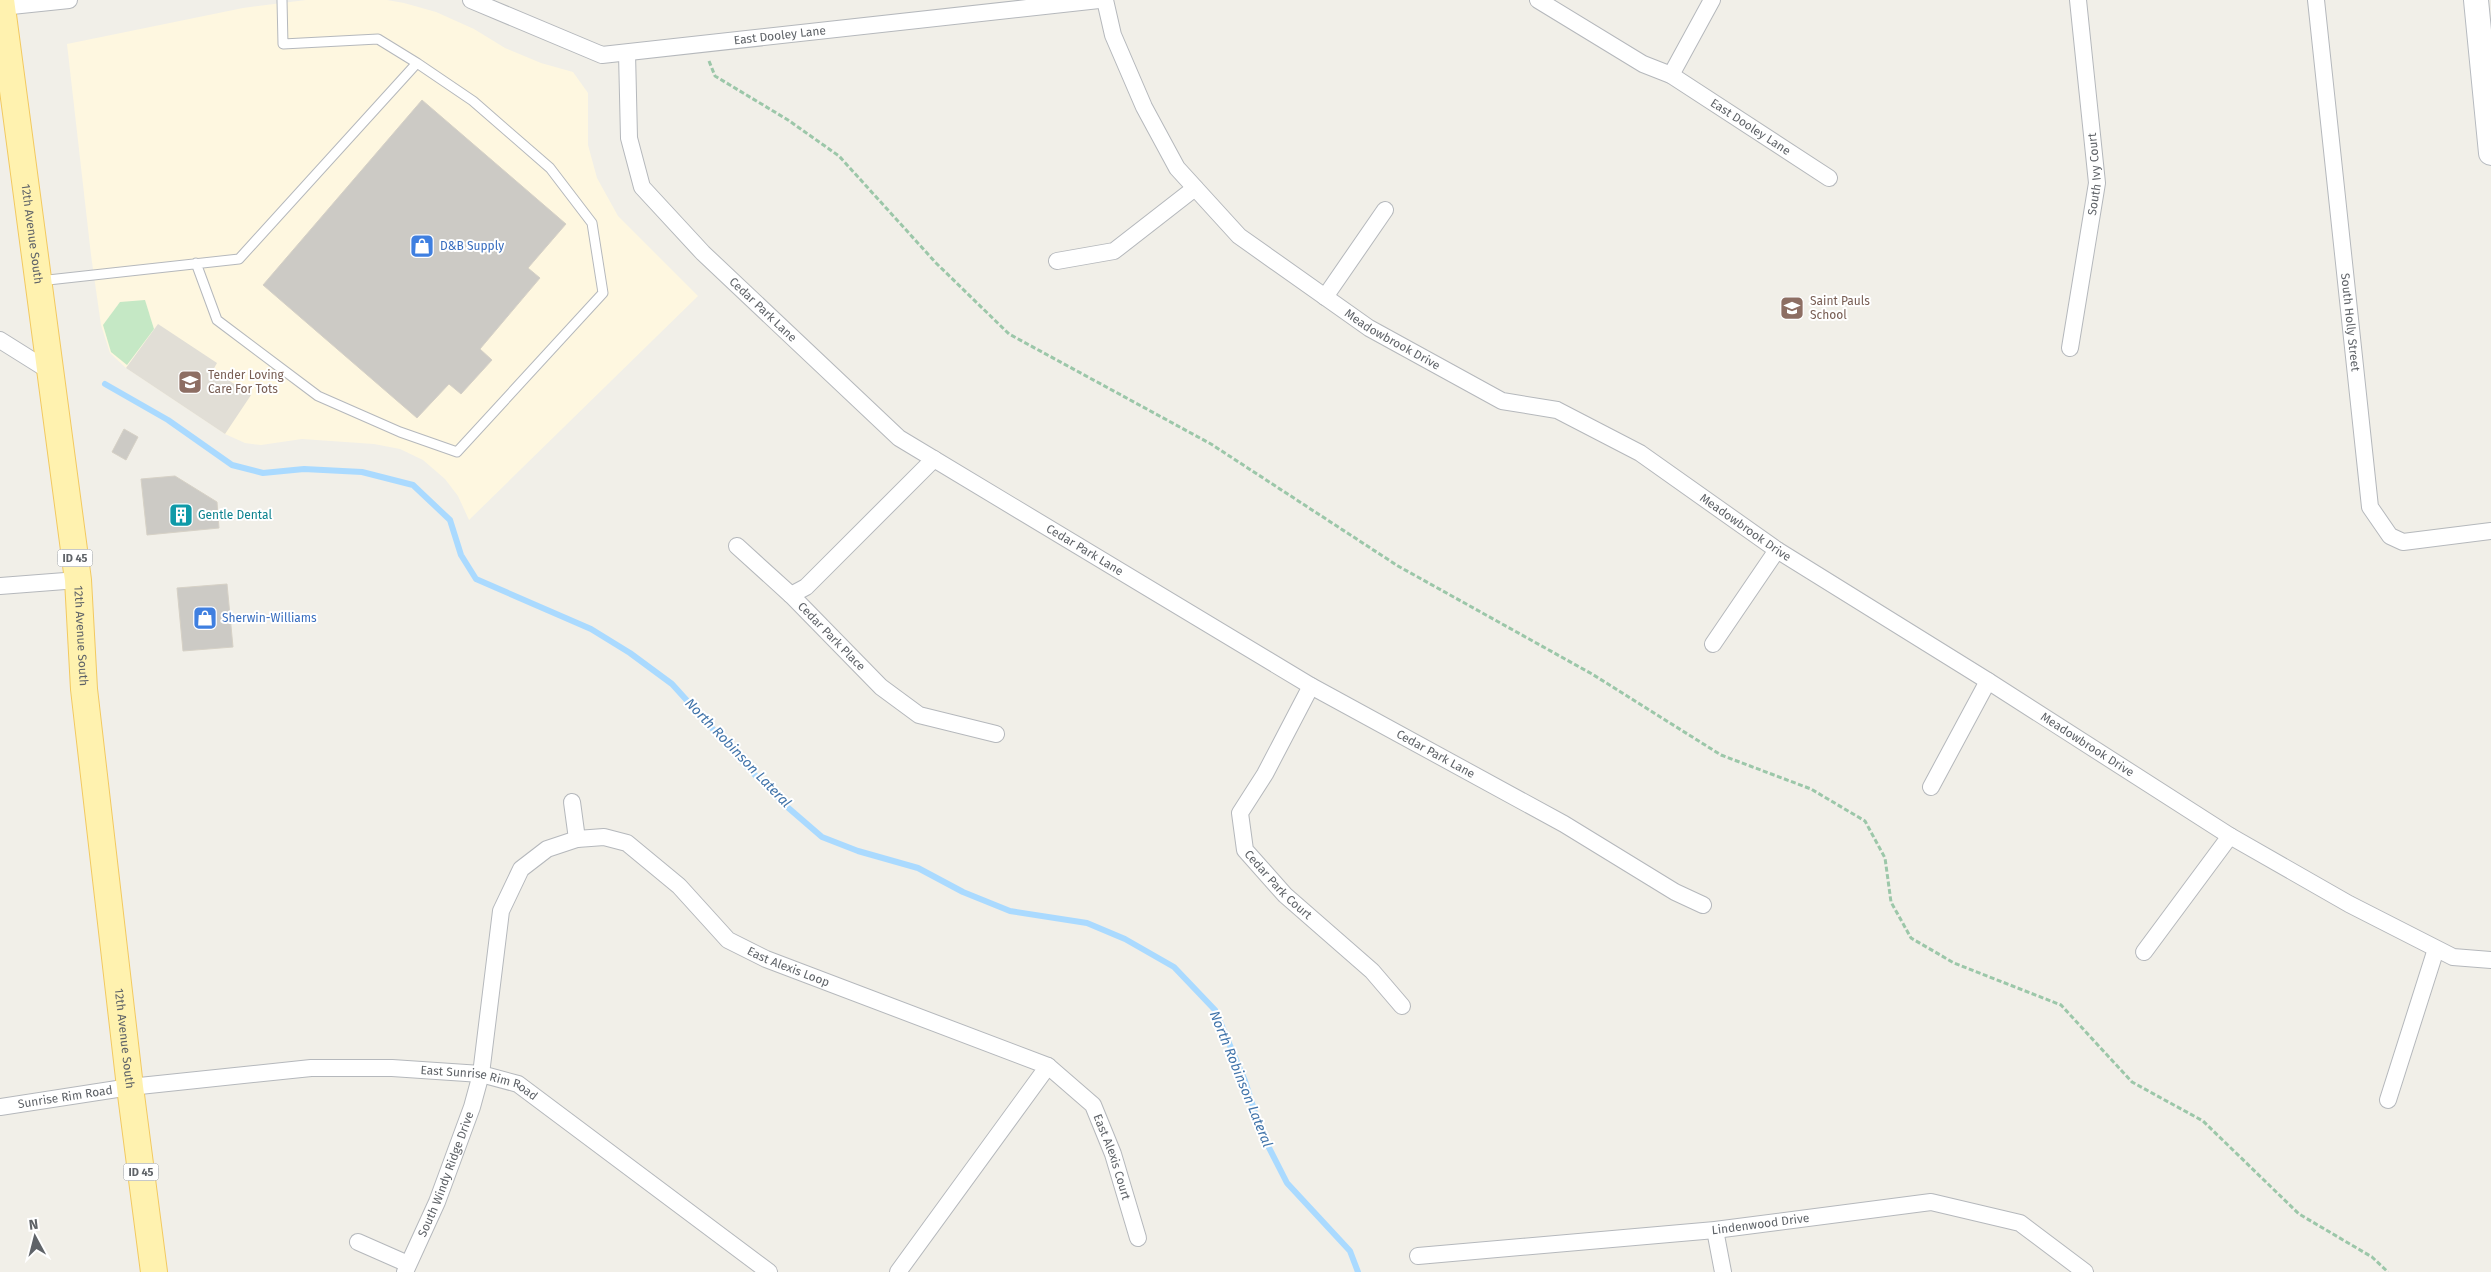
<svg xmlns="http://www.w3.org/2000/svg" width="2491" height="1272" font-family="'Fira Sans',sans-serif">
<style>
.commercial{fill:#fef7e0}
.education{fill:#e1ded6}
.green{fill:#c5e8c5}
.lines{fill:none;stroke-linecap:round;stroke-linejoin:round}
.stream{stroke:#aadaff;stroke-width:6}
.building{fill:#cccac5;stroke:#d6d1c6}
.lane-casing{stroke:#b5b8bc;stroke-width:11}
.street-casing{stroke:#b5b8bc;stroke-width:18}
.secondary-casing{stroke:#b6babf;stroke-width:26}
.primary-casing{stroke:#f2c960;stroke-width:28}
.path{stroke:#9cc7a9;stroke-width:3;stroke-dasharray:5 2.5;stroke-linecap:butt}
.lane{stroke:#fff;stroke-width:9}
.street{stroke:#fff;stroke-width:16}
.secondary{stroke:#fff;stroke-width:24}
.primary{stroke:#fff2af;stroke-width:26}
.labels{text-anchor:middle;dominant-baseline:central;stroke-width:4;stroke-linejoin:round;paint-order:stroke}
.shield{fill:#fff;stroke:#8f9295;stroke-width:1}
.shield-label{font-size:11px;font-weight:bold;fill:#5f6368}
.street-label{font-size:12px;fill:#5f6368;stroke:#fff}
.shop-label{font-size:12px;fill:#366cbe;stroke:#fff;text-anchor:start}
.education-label{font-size:12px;fill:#785e54;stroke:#fff;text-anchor:start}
.culture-label{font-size:12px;fill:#0d838f;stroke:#fff;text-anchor:start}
.water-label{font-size:14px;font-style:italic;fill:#4174aa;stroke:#fff}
</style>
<rect width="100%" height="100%" fill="#f1efe8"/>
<!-- commercial -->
<path class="commercial" d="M 306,0 L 387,0 L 404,3 L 436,12 L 474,29 L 505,48 L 541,63 L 573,72 L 588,93 L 588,145 L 597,178 L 618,216 L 698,296 L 469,520 L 458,496 L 445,479 L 423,460 L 400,449 L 374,444 L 302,439 L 261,445 L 245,443 L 225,434 L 126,368 L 110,353 L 101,325 L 91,255 L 67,44 L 243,8 Z"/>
<!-- education -->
<path class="education" d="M 158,324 L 217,363 L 213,370 L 251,395 L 225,434 L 126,368 Z"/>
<!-- green -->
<path class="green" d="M 145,300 L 154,329 L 127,365 L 111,352 L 103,325 L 120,302 Z"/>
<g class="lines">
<!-- stream -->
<path class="stream" d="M 105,384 L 168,420 L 232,465 L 263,473 L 304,469 L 362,472 L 413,485 L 450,520 L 461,555 L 476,579 L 591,629 L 630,653 L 672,684 L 749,769 L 785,805 L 822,837 L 858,851 L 918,868 L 963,892 L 1010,911 L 1087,923 L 1125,939 L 1174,967 L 1215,1010 L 1245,1081 L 1261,1132 L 1287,1183 L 1350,1251 L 1358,1272"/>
</g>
<!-- building -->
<path class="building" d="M 422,100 L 566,224 L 528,268 L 540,278 L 480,349 L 492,360 L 461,394 L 449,384 L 417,418 L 263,285 Z
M 124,429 L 138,437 L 126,460 L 112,452 Z
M 175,476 L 217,502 L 219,528 L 147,535 L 141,479 Z
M 227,584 L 233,647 L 183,651 L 177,588 Z"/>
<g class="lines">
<!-- lane casing -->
<g class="lane-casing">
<path id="lane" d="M 196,263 L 217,320 L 318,396 L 400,432 L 457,452 L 603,293 L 592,223 L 550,168 L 473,101 L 417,63
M 39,281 L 239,259 L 417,63 L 378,39 L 283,44 L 282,0"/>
</g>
<!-- street casing -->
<g class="street-casing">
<g id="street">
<path id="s1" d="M 471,0 L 602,55 L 1099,0"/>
<path id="s2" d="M 1105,0 L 1113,35 L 1144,107 L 1177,168 L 1239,236 L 1369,328 L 1502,401 L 1557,410 L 1640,453 L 1777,550 L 1988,681 L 2230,836 L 2349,904 L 2453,957 L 2491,960"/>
<path id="s3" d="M 1538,0 L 1643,64 L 1671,75 L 1829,178"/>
<path id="s4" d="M 2316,0 L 2370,507 L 2390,536 L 2403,542 L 2491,531"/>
<path d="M 2,7 L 69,0"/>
<path id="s5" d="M 627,53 L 629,138 L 642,187 L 703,253 L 899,438 L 1311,686 L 1564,824 L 1675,892 L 1703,905"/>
<path d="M 1671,75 L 1712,0"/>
<path d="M 1057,261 L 1114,251 L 1195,188"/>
<path d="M 1325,297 L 1385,210"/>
<path d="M 0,340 L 51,372"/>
<path id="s6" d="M 2070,348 L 2097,183 L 2078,0"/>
<path id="s7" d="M 934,459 L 806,587 L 791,595 L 881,687 L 919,715 L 996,734"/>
<path d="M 737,546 L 791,595"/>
<path d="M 0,586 L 78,580"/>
<path d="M 1713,644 L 1777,550"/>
<path id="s8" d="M 1311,686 L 1265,774 L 1240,813 L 1245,850 L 1285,895 L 1372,971 L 1402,1006"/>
<path d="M 1931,787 L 1988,681"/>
<path d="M 572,802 L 577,839"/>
<path d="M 2144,952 L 2230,836"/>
<path id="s9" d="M 1048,1066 L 1093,1105 L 1113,1154 L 1138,1238"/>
<path d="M 2388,1100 L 2436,949"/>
<path id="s10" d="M 0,1107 L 130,1087 L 311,1068 L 392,1068 L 481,1074 L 518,1084 L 769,1272"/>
<path d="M 1715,1230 L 1723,1272"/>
<path d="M 358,1242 L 408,1264"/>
<path id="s11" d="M 1418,1256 L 1715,1230 L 1931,1202 L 2020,1223 L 2085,1272"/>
<path id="s12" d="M 405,1272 L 437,1202 L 472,1107 L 481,1074 L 501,911 L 521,869 L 547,849 L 577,839 L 604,837 L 627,843 L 679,886 L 728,940 L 766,959 L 1048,1066 L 898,1272"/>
</g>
</g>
<!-- secondary casing -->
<g class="secondary-casing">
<path id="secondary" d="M 2476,0 L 2491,153"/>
</g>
<!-- primary casing -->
<g class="primary-casing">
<g id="primary">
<path id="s13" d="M 1,0 L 78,580 L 84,689 L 130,1087 L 154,1272"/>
</g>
</g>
<!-- path -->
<path class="path" d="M 709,61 L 715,76 L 788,120 L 839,156 L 936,263 L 1009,334 L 1211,444 L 1398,566 L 1592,674 L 1721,755 L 1811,789 L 1865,821 L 1885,858 L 1891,902 L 1911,938 L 1954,963 L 2061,1005 L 2132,1082 L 2203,1121 L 2299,1214 L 2372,1257 L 2388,1272"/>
<!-- lane -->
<use href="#lane" class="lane"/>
<!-- street -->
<use href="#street" class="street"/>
<!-- secondary -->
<use href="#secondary" class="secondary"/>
<!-- primary -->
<use href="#primary" class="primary"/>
</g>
<!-- icons -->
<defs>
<g id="shop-square" transform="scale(1.25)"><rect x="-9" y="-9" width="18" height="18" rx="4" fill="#3f7fe0" stroke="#fff"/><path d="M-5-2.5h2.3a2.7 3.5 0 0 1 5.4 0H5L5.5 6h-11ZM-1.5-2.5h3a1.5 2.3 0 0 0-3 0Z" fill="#fff"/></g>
<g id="school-square" transform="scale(1.25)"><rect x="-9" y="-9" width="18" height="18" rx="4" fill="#8d6e63" stroke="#fff"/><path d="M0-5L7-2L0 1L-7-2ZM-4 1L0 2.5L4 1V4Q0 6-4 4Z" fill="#fff"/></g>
<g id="building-square" transform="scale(1.25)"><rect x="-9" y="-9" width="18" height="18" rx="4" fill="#0f9aa8" stroke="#fff"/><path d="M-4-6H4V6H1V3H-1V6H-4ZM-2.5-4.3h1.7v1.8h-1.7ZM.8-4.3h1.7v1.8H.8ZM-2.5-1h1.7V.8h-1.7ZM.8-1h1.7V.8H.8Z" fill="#fff"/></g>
</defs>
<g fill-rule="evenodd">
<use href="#shop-square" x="422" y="246"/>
<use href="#school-square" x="1792" y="308"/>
<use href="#school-square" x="190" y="382"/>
<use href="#building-square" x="181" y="515"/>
<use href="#shop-square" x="205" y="618"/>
</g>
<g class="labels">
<!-- shield labels -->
<g class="shield">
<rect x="57.5" y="549.5" width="35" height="17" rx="4"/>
<rect x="123.5" y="1163.5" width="35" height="17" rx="4"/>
</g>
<g class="shield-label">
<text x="75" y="558">ID 45</text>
<text x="141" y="1172">ID 45</text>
</g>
<!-- street labels -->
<g class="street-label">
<text stroke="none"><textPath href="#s1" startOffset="321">East Dooley Lane</textPath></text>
<text stroke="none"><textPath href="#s3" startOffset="248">East Dooley Lane</textPath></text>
<text stroke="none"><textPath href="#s6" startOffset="176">South Ivy Court</textPath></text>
<text stroke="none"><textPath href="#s13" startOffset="236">12th Avenue South</textPath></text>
<text stroke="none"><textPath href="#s5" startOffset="308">Cedar Park Lane</textPath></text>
<text stroke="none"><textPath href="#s4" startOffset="324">South Holly Street</textPath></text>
<text stroke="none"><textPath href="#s2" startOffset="461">Meadowbrook Drive</textPath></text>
<text stroke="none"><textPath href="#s2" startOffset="865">Meadowbrook Drive</textPath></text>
<text stroke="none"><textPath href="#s5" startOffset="712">Cedar Park Lane</textPath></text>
<text stroke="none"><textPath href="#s13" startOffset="641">12th Avenue South</textPath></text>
<text stroke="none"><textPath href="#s7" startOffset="256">Cedar Park Place</textPath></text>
<text stroke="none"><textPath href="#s2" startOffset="1270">Meadowbrook Drive</textPath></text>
<text stroke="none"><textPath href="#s5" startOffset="1118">Cedar Park Lane</textPath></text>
<text stroke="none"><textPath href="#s8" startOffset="231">Cedar Park Court</textPath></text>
<text stroke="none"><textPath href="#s12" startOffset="745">East Alexis Loop</textPath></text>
<text stroke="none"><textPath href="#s13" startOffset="1046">12th Avenue South</textPath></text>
<text stroke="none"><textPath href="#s10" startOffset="484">East Sunrise Rim Road</textPath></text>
<text stroke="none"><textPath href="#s10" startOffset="66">Sunrise Rim Road</textPath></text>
<text stroke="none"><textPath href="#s9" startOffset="115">East Alexis Court</textPath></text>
<text stroke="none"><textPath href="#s12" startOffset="106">South Windy Ridge Drive</textPath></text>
<text stroke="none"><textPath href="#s11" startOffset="344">Lindenwood Drive</textPath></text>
</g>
<!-- shop labels -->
<g class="shop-label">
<text x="440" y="246">D&amp;B Supply</text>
<text x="222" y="618">Sherwin-Williams</text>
</g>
<!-- education labels -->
<g class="education-label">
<text x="1810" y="301">Saint Pauls<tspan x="1810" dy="14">School</tspan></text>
<text x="208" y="375">Tender Loving<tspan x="208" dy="14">Care For Tots</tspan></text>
</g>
<!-- culture labels -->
<g class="culture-label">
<text x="198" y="515">Gentle Dental</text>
</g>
<!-- water labels -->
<g class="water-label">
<text transform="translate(738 753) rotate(46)">North Robinson Lateral</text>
<text transform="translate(1241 1079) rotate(68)">North Robinson Lateral</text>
</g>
</g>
<!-- north arrow -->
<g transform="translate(35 1237) rotate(353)" stroke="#ffffff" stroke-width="4" paint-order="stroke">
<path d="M0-4L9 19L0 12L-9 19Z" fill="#5f6368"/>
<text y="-8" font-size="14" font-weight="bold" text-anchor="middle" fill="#5f6368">N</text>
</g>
</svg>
